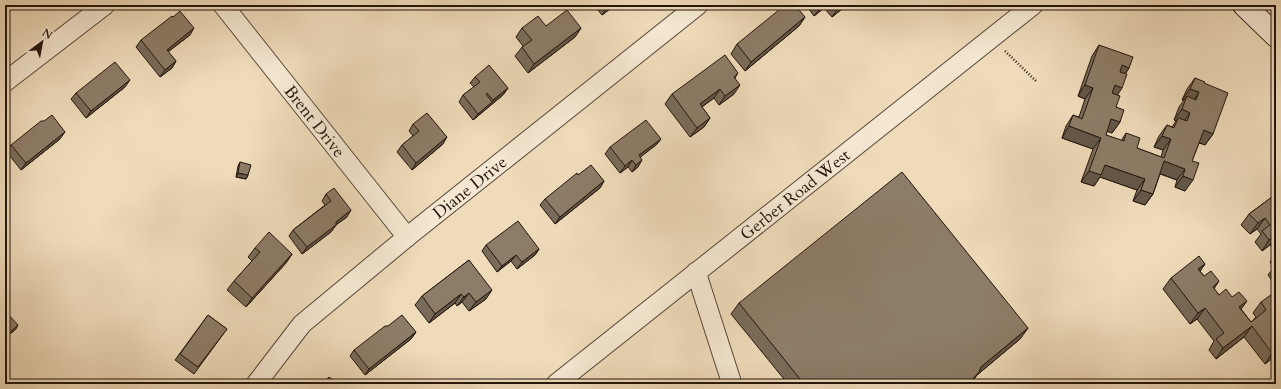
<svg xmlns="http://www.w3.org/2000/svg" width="1281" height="389" font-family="Cardo,serif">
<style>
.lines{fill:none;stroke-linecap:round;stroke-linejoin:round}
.street-casing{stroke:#554638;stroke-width:21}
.secondary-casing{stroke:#22150d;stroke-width:24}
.path{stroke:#22150d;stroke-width:2.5;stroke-dasharray:1 2;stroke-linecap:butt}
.street{stroke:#f5e8d2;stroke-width:19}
.secondary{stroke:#f5e8d2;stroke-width:22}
.wall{fill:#796b59;stroke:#22150d}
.shaded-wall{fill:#635748;stroke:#22150d}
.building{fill:#8d7c67;stroke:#22150d}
.labels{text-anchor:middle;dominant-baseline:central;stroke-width:4;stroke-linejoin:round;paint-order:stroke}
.street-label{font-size:17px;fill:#22150d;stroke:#f5e8d2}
</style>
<rect width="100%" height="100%" fill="#efdbba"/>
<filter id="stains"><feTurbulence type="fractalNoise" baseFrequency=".005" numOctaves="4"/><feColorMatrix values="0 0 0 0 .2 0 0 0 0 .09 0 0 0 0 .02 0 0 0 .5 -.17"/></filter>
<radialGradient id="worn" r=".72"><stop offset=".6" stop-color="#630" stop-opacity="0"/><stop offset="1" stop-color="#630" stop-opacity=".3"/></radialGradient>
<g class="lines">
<!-- street casing -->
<g class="street-casing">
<g id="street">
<path id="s1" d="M 223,5 L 407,237"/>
<path d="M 5,82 L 105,5"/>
<path d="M 696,272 L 732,384"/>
<path id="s2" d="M 256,384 L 302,324 L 407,237 L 698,5"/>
<path id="s3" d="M 556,384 L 1033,5"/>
</g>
</g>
<!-- secondary casing -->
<g class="secondary-casing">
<path id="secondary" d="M 1244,5 L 1276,36"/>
</g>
<!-- path -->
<path class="path" d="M 1005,51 L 1037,82"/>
<!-- street -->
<use href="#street" class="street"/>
<!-- secondary -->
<use href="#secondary" class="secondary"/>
</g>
<!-- wall -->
<path class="wall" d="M 594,5 L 615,5 L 602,15 Z
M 806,5 L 847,5 L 832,17 L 824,8 L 814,16 Z
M 805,17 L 799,26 L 745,71 L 731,54 L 737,44 Z
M 546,26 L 581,28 L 575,37 L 528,73 L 515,56 L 523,46 L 516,37 L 522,28 Z
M 190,35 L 168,52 L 176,61 L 172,68 L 160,77 L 136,47 L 141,40 Z
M 1099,45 L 1129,68 L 1125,74 L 1117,95 L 1116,107 L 1120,122 L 1112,133 L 1107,131 L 1106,135 L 1121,141 L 1126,133 L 1137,148 L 1161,157 L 1163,150 L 1154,147 L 1159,136 L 1167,125 L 1172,127 L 1176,121 L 1174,120 L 1179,107 L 1184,100 L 1182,100 L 1187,89 L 1195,78 L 1204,83 L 1213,134 L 1205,145 L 1199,143 L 1192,161 L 1185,191 L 1175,187 L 1177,180 L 1160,174 L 1153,194 L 1145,205 L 1133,201 L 1137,190 L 1100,177 L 1094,186 L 1081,182 L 1093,149 L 1062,138 L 1066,126 L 1073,115 L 1079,117 L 1085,99 L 1078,96 L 1092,56 Z
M 738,73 L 735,78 L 734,94 L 719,105 L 714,98 L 702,107 L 710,118 L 704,127 L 690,137 L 665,104 L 672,94 Z
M 475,77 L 508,88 L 503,95 L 473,120 L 459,102 L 463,95 L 474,87 L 470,83 Z
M 125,87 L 86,118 L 71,99 L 76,93 Z
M 413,124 L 443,144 L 412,170 L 397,152 L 402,145 L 413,136 L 409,131 Z
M 60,139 L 21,170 L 6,151 L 11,145 Z
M 661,139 L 656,145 L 640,157 L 638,167 L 632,172 L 628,167 L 620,173 L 605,154 L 610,147 Z
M 240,162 L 248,175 L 246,179 L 236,177 L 238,166 Z
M 578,175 L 604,181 L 600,188 L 555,224 L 540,205 L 545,199 Z
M 326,194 L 347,217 L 336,225 L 331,232 L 302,254 L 289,236 L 293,230 L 325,205 L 322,201 Z
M 1276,194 L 1276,252 L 1270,245 L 1262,251 L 1255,242 L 1261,234 L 1257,229 L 1250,234 L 1241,225 L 1249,214 Z
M 486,245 L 539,249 L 535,255 L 517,269 L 511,261 L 497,272 L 482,251 Z
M 255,248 L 292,254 L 286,263 L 246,307 L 227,290 L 234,281 L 252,261 L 248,257 Z
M 1276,253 L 1276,284 L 1275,285 L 1268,275 L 1274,267 L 1270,262 Z
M 469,260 L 486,299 L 469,311 L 462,302 L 457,306 L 455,303 L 429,323 L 415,305 L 422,296 Z
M 1205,264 L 1200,271 L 1219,295 L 1241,309 L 1251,322 L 1256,317 L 1253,313 L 1261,302 L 1276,300 L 1276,354 L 1274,357 L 1265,364 L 1244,337 L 1216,359 L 1209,350 L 1214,341 L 1197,319 L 1190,324 L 1163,289 L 1171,278 Z
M 739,303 L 1028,328 L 1020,339 L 977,375 L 970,384 L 788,384 L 731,314 Z
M 5,314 L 16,329 L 6,337 L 5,336 Z
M 208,315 L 227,329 L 194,374 L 175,360 Z
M 416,332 L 411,339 L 365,375 L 350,356 L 354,350 Z"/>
<!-- shaded-wall -->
<path class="shaded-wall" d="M 11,5 L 16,5 L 5,14 L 5,10 Z
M 611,5 L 615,5 L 602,15 L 606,9 Z
M 823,5 L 826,5 L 824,8 L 814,16 L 821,7 Z
M 842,5 L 847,5 L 832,17 L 838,8 Z
M 805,17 L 799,26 L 745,71 L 751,62 Z
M 194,28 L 190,35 L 162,56 L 167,50 Z
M 581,28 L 575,37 L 528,73 L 534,64 Z
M 176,61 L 172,68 L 160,77 L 165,70 Z
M 1122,65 L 1129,68 L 1122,79 L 1114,76 Z
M 130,80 L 125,87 L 86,118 L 91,111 Z
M 740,85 L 734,94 L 719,105 L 725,96 Z
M 1085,85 L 1093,88 L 1085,99 L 1078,96 Z
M 1115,85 L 1122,88 L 1115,99 L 1107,96 Z
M 508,88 L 503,95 L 473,120 L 478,114 Z
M 720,89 L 714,98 L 693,113 L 700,104 Z
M 1190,89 L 1199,92 L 1192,104 L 1187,96 L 1184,100 L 1182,100 Z
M 1182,109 L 1190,113 L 1182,124 L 1178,118 L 1176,121 L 1174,120 Z
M 710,118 L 704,127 L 690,137 L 697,128 Z
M 1111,119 L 1120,122 L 1112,133 L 1103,130 Z
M 1069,126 L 1101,138 L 1093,149 L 1062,138 Z
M 1204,130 L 1213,134 L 1205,145 L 1196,141 Z
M 65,132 L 60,139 L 21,170 L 26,163 Z
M 1162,136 L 1171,139 L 1163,150 L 1154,147 Z
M 447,137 L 443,144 L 412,170 L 416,163 Z
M 661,139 L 656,145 L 634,162 L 639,155 Z
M 632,160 L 628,167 L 620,173 L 625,166 Z
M 642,160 L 638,167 L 632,172 L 636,165 Z
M 1164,161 L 1185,169 L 1177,180 L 1156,172 Z
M 1105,165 L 1145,179 L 1137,190 L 1100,177 L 1094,186 L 1081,182 L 1089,171 Z
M 238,173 L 248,175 L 246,179 L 236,177 Z
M 1183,176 L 1193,180 L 1185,191 L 1175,187 Z
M 604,181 L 600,188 L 555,224 L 560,217 Z
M 1141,190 L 1153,194 L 1145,205 L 1133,201 Z
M 351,210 L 347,217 L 331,228 L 336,222 Z
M 1265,218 L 1257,229 L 1250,234 L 1258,223 Z
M 336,225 L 331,232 L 302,254 L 307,247 Z
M 1276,235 L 1276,236 L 1270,245 L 1262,251 L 1269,240 Z
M 539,249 L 535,255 L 517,269 L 522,262 Z
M 292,254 L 286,263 L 246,307 L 252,298 Z
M 516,255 L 511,261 L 497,272 L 502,266 Z
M 1205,264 L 1197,275 L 1198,269 Z
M 1219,281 L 1212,292 L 1213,287 Z
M 492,290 L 486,299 L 469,311 L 476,302 Z
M 469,293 L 462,302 L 457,306 L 464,297 Z
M 461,294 L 455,303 L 429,323 L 435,314 Z
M 1247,301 L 1239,312 L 1239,307 Z
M 1205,308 L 1197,319 L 1190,324 L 1198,313 Z
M 18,325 L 16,329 L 6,337 L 8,334 Z
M 1252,326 L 1244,337 L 1216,359 L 1223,348 Z
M 1028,328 L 1020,339 L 977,375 L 970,384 L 967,384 L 981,367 Z
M 416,332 L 411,339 L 365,375 L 369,369 Z
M 1276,350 L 1276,354 L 1274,357 L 1265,364 L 1272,353 Z"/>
<!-- building -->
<path class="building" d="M 5,5 L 11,5 L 5,10 Z
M 603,5 L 611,5 L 606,9 Z
M 785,5 L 795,5 L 805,17 L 751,62 L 737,44 Z
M 836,5 L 842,5 L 838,8 Z
M 567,10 L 581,28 L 534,64 L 522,47 L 532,40 L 522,28 L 538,16 L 546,26 Z
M 180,11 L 194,28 L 167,50 L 176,61 L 165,70 L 141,40 L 172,16 L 173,17 Z
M 1099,45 L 1133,57 L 1129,68 L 1122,65 L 1120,72 L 1127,74 L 1122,88 L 1115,85 L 1112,93 L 1120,96 L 1116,107 L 1124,110 L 1120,122 L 1111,119 L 1106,135 L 1124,141 L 1126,133 L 1140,138 L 1137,148 L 1164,158 L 1171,139 L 1162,136 L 1167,125 L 1174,128 L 1178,118 L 1187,121 L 1190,113 L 1182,109 L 1187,96 L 1196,100 L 1199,92 L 1190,89 L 1195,78 L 1205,82 L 1204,83 L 1228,93 L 1213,134 L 1204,130 L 1192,161 L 1199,163 L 1193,180 L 1183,176 L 1185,169 L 1164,161 L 1153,194 L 1141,190 L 1145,179 L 1105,165 L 1101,175 L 1089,171 L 1101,138 L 1069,126 L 1073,115 L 1082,119 L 1093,88 L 1085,85 Z
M 725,55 L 738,73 L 734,77 L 740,85 L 725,96 L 720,89 L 700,104 L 710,118 L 697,128 L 672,94 Z
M 115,62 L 130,80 L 91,111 L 76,93 Z
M 489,65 L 508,88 L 493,100 L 487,93 L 486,94 L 492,102 L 478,114 L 463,95 L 480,82 L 475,77 Z
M 427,113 L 447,137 L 416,163 L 402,145 L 419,131 L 413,124 Z
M 52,115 L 65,132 L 26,163 L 11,145 L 41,121 L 44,121 Z
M 646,120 L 661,139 L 639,155 L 642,160 L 636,165 L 632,160 L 625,166 L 610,147 Z
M 240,162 L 251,165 L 248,175 L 238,173 Z
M 591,165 L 604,181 L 560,217 L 545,199 L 577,173 L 578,175 Z
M 902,172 L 1028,328 L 981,367 L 979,372 L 971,381 L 967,384 L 804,384 L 739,303 Z
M 334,188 L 351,210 L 336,222 L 336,225 L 307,247 L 293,230 L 331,201 L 326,194 Z
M 1276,194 L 1276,235 L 1269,240 L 1262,231 L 1270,225 L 1265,218 L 1258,223 L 1249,214 Z
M 518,221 L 539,249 L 522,262 L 516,255 L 502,266 L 486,245 Z
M 269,232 L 292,254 L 252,298 L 234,281 L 260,252 L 255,248 Z
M 1199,256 L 1205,264 L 1198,269 L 1204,276 L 1211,271 L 1219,281 L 1213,287 L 1219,295 L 1226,289 L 1232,297 L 1239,292 L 1247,301 L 1239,307 L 1251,322 L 1266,310 L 1261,302 L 1272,294 L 1276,300 L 1276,336 L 1275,337 L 1276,339 L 1276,350 L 1272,353 L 1252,326 L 1223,348 L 1216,339 L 1224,333 L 1205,308 L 1198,313 L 1171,278 Z
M 469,260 L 492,290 L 476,302 L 469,293 L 464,297 L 461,294 L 435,314 L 422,296 Z
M 7,313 L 18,325 L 8,334 L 5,330 L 5,314 Z
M 208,315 L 227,329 L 198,367 L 180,354 Z
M 402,315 L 416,332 L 369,369 L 354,350 L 385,326 L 388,326 Z
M 329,377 L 338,384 L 323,384 Z"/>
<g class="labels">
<!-- street labels -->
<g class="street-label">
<text stroke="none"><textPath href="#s1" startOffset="148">Brent Drive</textPath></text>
<text stroke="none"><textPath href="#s2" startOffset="292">Diane Drive</textPath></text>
<text stroke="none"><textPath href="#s3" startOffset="305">Gerber Road West</textPath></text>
</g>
</g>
<!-- margin -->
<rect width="1281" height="389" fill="none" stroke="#efdbba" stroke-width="20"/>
<rect x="6" y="6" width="1269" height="377" fill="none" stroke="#22150d" stroke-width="2"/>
<rect x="10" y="10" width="1261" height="369" fill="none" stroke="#22150d"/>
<!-- north arrow -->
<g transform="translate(42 42) rotate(32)" stroke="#f5e8d2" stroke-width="3" paint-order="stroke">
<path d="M0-3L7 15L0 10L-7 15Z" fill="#22150d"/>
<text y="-6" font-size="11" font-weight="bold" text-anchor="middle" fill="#22150d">N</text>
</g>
<rect width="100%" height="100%" filter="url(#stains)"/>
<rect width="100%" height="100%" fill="url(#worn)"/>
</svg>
